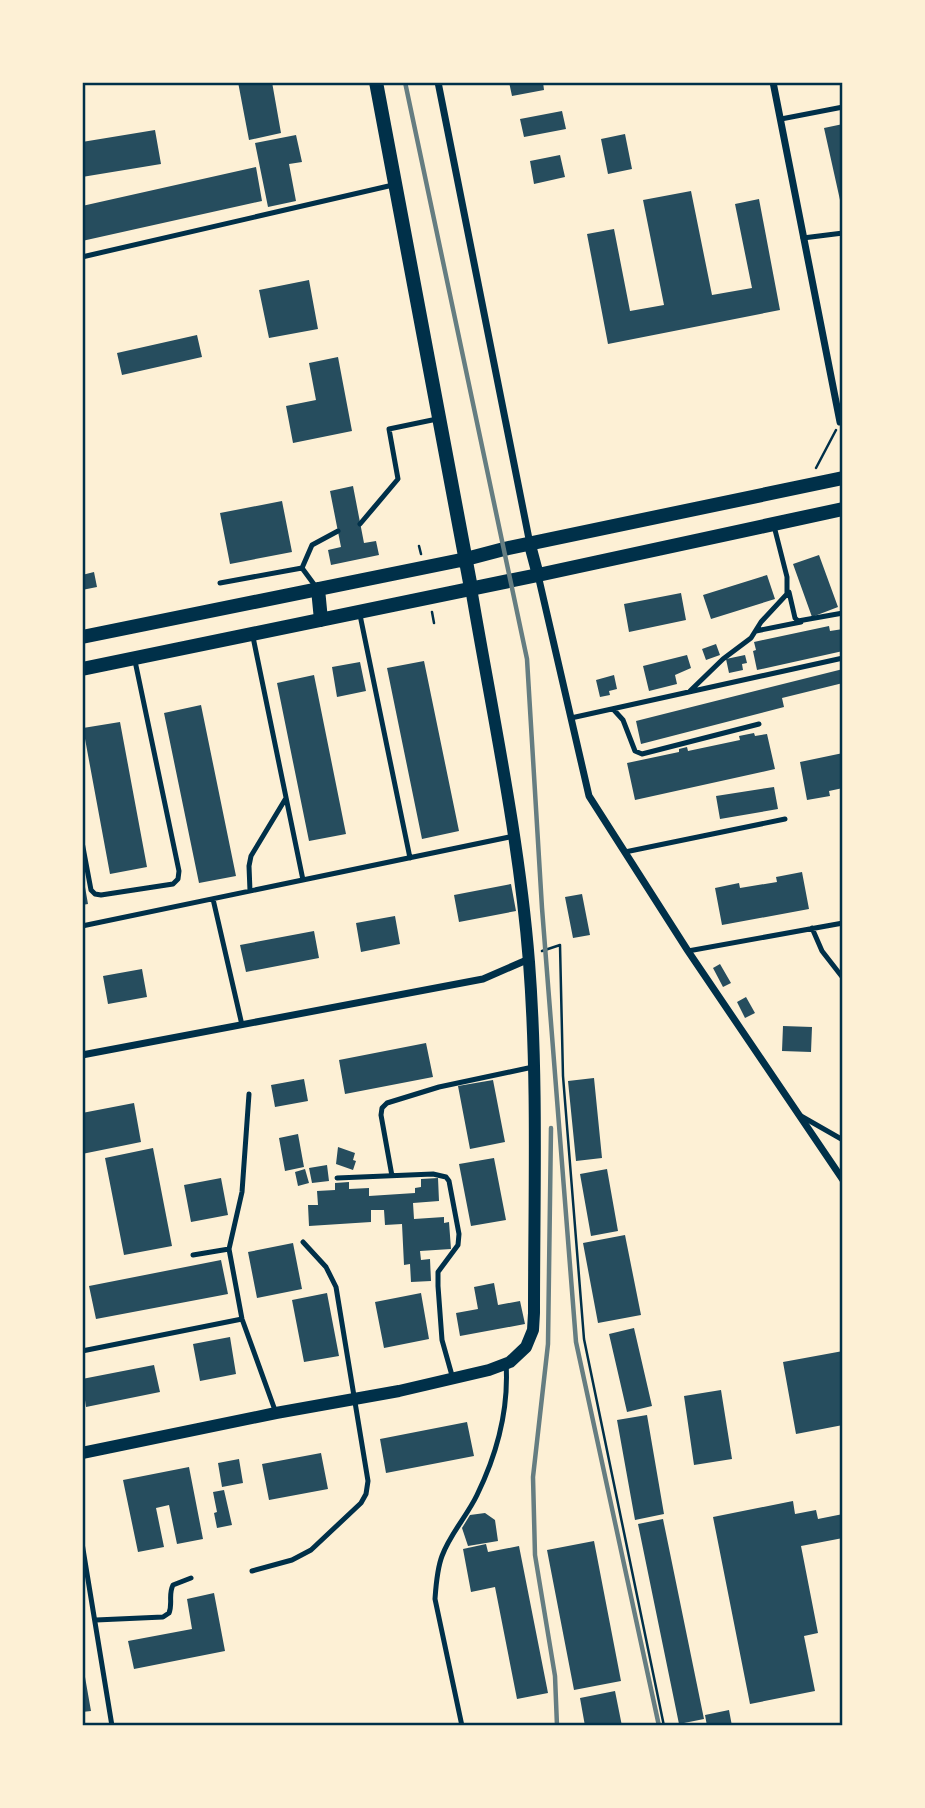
<svg xmlns="http://www.w3.org/2000/svg" width="925" height="1808" font-family="Bitter,serif">
<style>
.building{fill:#264d5e}
.lines{fill:none;stroke-linecap:round;stroke-linejoin:round}
.path{stroke:#003049;stroke-width:2.5}
.service{stroke:#003049;stroke-width:5}
.minor{stroke:#003049;stroke-width:7}
.tertiary{stroke:#003049;stroke-width:12}
.secondary{stroke:#003049;stroke-width:14}
.rail{stroke:#657d81;stroke-width:4.5}
.neatline{fill:none;stroke:#003049;stroke-width:2.5}
</style>
<rect width="100%" height="100%" fill="#fdf0d5"/>
<!-- building -->
<path class="building" d="M 238,82 L 272,82 L 281,133 L 249,140 Z
M 509,82 L 543,82 L 544,90 L 512,96 Z
M 562,111 L 566,129 L 524,137 L 520,119 Z
M 843,124 L 843,209 L 842,209 L 824,128 Z
M 155,130 L 161,164 L 82,177 L 82,142 Z
M 625,134 L 632,169 L 608,174 L 601,139 Z
M 296,135 L 302,162 L 289,164 L 296,201 L 268,207 L 255,143 Z
M 560,155 L 565,177 L 534,184 L 530,161 Z
M 256,167 L 262,201 L 82,241 L 82,206 Z
M 691,191 L 712,295 L 752,288 L 735,204 L 759,199 L 780,310 L 608,344 L 587,234 L 614,229 L 630,311 L 664,305 L 643,200 Z
M 309,280 L 318,329 L 269,338 L 259,290 Z
M 197,335 L 202,357 L 122,375 L 117,353 Z
M 338,357 L 352,431 L 293,443 L 286,406 L 316,400 L 309,363 Z
M 353,486 L 364,543 L 376,541 L 379,555 L 331,565 L 328,550 L 341,547 L 330,491 Z
M 282,501 L 292,552 L 230,564 L 220,513 Z
M 819,555 L 838,607 L 812,617 L 793,564 Z
M 94,572 L 97,587 L 82,590 L 82,575 Z
M 767,575 L 775,599 L 711,619 L 703,595 Z
M 681,593 L 686,620 L 629,632 L 624,604 Z
M 829,626 L 830,631 L 843,629 L 843,651 L 757,670 L 753,651 L 756,650 L 754,642 Z
M 716,644 L 720,655 L 706,660 L 702,649 Z
M 687,655 L 691,668 L 675,675 L 677,684 L 649,691 L 643,666 Z
M 745,655 L 747,663 L 742,664 L 743,670 L 729,673 L 726,659 Z
M 424,661 L 459,831 L 422,839 L 387,668 Z
M 360,662 L 366,691 L 337,697 L 332,667 Z
M 843,669 L 843,683 L 782,698 L 784,707 L 641,744 L 636,721 Z
M 314,675 L 346,834 L 309,841 L 277,683 Z
M 614,675 L 617,689 L 609,691 L 610,695 L 600,697 L 596,680 Z
M 201,705 L 236,876 L 199,883 L 164,713 Z
M 120,722 L 147,867 L 110,874 L 83,728 Z
M 754,733 L 755,736 L 767,734 L 775,769 L 635,800 L 627,763 L 679,752 L 679,749 L 687,747 L 688,751 L 740,740 L 739,736 Z
M 843,753 L 843,788 L 829,791 L 830,796 L 807,800 L 800,762 Z
M 774,787 L 778,809 L 720,819 L 716,796 Z
M 802,872 L 809,909 L 722,925 L 715,888 L 739,883 L 740,888 L 777,882 L 776,877 Z
M 511,884 L 516,911 L 459,922 L 454,895 Z
M 85,887 L 88,904 L 82,905 L 82,888 Z
M 582,894 L 590,935 L 573,938 L 565,897 Z
M 395,916 L 400,944 L 361,952 L 356,923 Z
M 314,931 L 319,958 L 246,972 L 240,945 Z
M 720,964 L 731,983 L 723,987 L 713,968 Z
M 142,969 L 147,997 L 108,1004 L 103,976 Z
M 746,997 L 755,1013 L 745,1018 L 737,1002 Z
M 783,1026 L 812,1027 L 811,1052 L 782,1051 Z
M 426,1043 L 433,1077 L 345,1094 L 339,1060 Z
M 594,1078 L 602,1158 L 576,1161 L 568,1081 Z
M 304,1079 L 308,1101 L 275,1107 L 271,1085 Z
M 493,1080 L 505,1142 L 470,1149 L 458,1086 Z
M 134,1103 L 141,1142 L 82,1154 L 82,1113 Z
M 298,1134 L 304,1167 L 285,1171 L 279,1138 Z
M 338,1147 L 355,1153 L 353,1160 L 356,1161 L 353,1170 L 336,1164 Z
M 153,1148 L 172,1246 L 124,1255 L 105,1158 Z
M 494,1158 L 506,1220 L 471,1226 L 459,1164 Z
M 327,1165 L 329,1181 L 312,1183 L 309,1168 Z
M 305,1169 L 309,1183 L 298,1186 L 295,1172 Z
M 607,1169 L 618,1231 L 591,1236 L 580,1174 Z
M 221,1178 L 228,1215 L 191,1222 L 184,1185 Z
M 438,1178 L 439,1201 L 413,1203 L 414,1219 L 444,1217 L 444,1223 L 449,1222 L 451,1249 L 420,1251 L 421,1260 L 430,1259 L 431,1281 L 411,1282 L 410,1264 L 404,1265 L 402,1224 L 385,1225 L 384,1210 L 371,1210 L 371,1222 L 309,1226 L 308,1205 L 318,1205 L 317,1191 L 335,1190 L 335,1183 L 349,1182 L 349,1189 L 369,1188 L 369,1196 L 415,1193 L 415,1188 L 421,1187 L 421,1179 Z
M 625,1235 L 641,1315 L 598,1323 L 583,1243 Z
M 293,1243 L 302,1289 L 257,1298 L 248,1252 Z
M 221,1260 L 228,1294 L 96,1319 L 89,1286 Z
M 494,1283 L 498,1305 L 520,1301 L 525,1324 L 460,1336 L 456,1313 L 478,1309 L 474,1287 Z
M 327,1293 L 339,1356 L 304,1362 L 292,1300 Z
M 421,1293 L 429,1339 L 384,1348 L 375,1302 Z
M 634,1328 L 652,1406 L 627,1412 L 609,1334 Z
M 230,1337 L 236,1374 L 200,1381 L 193,1344 Z
M 843,1351 L 843,1425 L 796,1434 L 783,1362 Z
M 154,1365 L 160,1392 L 86,1407 L 82,1379 Z
M 721,1390 L 732,1459 L 694,1465 L 684,1396 Z
M 647,1415 L 664,1514 L 635,1520 L 617,1420 Z
M 467,1422 L 474,1456 L 386,1473 L 380,1439 Z
M 321,1453 L 328,1489 L 269,1500 L 262,1464 Z
M 239,1459 L 243,1483 L 222,1487 L 218,1463 Z
M 189,1467 L 203,1539 L 177,1544 L 169,1505 L 156,1508 L 164,1547 L 138,1552 L 123,1480 Z
M 224,1490 L 232,1525 L 217,1528 L 214,1513 L 217,1512 L 213,1492 Z
M 793,1501 L 795,1514 L 816,1510 L 818,1519 L 843,1514 L 843,1538 L 801,1546 L 818,1633 L 804,1636 L 815,1691 L 750,1704 L 713,1517 Z
M 485,1513 L 495,1520 L 498,1541 L 468,1546 L 462,1528 L 470,1515 Z
M 663,1519 L 704,1719 L 679,1724 L 638,1524 Z
M 594,1541 L 621,1681 L 574,1690 L 547,1550 Z
M 486,1544 L 488,1552 L 519,1546 L 548,1693 L 517,1699 L 495,1587 L 471,1592 L 463,1549 Z
M 214,1593 L 225,1651 L 134,1669 L 128,1641 L 192,1629 L 187,1599 Z
M 85,1677 L 91,1711 L 82,1712 L 82,1678 Z
M 615,1691 L 622,1726 L 585,1726 L 580,1698 Z
M 729,1710 L 732,1726 L 707,1726 L 705,1715 Z"/>
<g class="lines">
<!-- path -->
<path class="path" d="M 816,468 L 836,430
M 419,546 L 421,554
M 432,612 L 434,623
M 542,951 L 560,945 L 563,1076 L 584,1339 L 664,1726"/>
<!-- service -->
<path class="service" d="M 781,119 L 843,107
M 803,238 L 843,233
M 82,257 L 393,185
M 360,524 L 398,479 L 389,429 L 437,419
M 220,583 L 302,568
M 316,587 L 302,568 L 312,545 L 338,531
M 789,592 L 795,618 L 798,621 L 843,613
M 360,615 L 410,858
M 756,631 L 801,622
M 253,637 L 303,880
M 690,691 L 723,659 L 751,638 L 761,622 L 787,594 L 787,577 L 774,526
M 613,709 L 623,720 L 635,751 L 642,754 L 759,724
M 571,718 L 843,658
M 82,842 L 91,890 L 95,894 L 101,895 L 173,884 L 178,879 L 179,871 L 135,661
M 625,852 L 785,819
M 250,891 L 249,866 L 251,856 L 286,798
M 213,899 L 242,1025
M 82,926 L 514,836
M 812,928 L 822,951 L 843,978
M 688,951 L 843,923
M 249,1094 L 242,1192 L 229,1249 L 242,1319 L 276,1413
M 801,1116 L 843,1140
M 392,1176 L 381,1115 L 382,1108 L 387,1103 L 439,1087 L 533,1067
M 337,1178 L 433,1174 L 446,1177 L 449,1181 L 459,1234 L 458,1245 L 438,1272 L 438,1286 L 442,1340 L 453,1379
M 193,1255 L 229,1249
M 82,1351 L 242,1319
M 82,1543 L 112,1726
M 252,1571 L 292,1560 L 311,1550 L 361,1503 L 366,1494 L 368,1481 L 336,1287 L 326,1267 L 303,1242
M 96,1620 L 163,1617 L 169,1613 C 173,1603 168,1595 173,1585 L 191,1578
M 462,1726 L 435,1599 C 436,1585 437,1569 442,1556 C 450,1534 467,1516 477,1495 C 497,1454 509,1408 506,1363"/>
<!-- minor -->
<path class="minor" d="M 438,82 L 530,544
M 773,82 L 840,422
M 538,575 L 589,796 L 688,951 L 843,1180
M 82,1055 L 483,979 L 529,959"/>
<!-- tertiary -->
<path class="tertiary" d="M 530,545 L 538,575
M 82,1453 L 276,1413 L 399,1391 L 489,1370 L 510,1362 L 526,1347 L 533,1330 L 534,1313 C 534,1196 538,1078 529,962 C 519,836 492,712 471,588"/>
<!-- secondary -->
<path class="secondary" d="M 376,82 L 471,588
M 318,589 L 321,620
M 82,637 L 466,559 L 504,549 L 843,478
M 82,669 L 538,575 L 843,509"/>
<!-- rail -->
<path class="rail" d="M 405,82 L 527,659 L 542,908 L 576,1342 L 659,1726
M 551,1128 L 548,1344 L 533,1477 L 535,1555 L 555,1676 L 557,1726"/>
</g>
<!-- border -->
<rect width="925" height="1808" fill="none" stroke="#fdf0d5" stroke-width="168"/>
<rect x="84" y="84" width="757" height="1640" class="neatline"/>
</svg>
